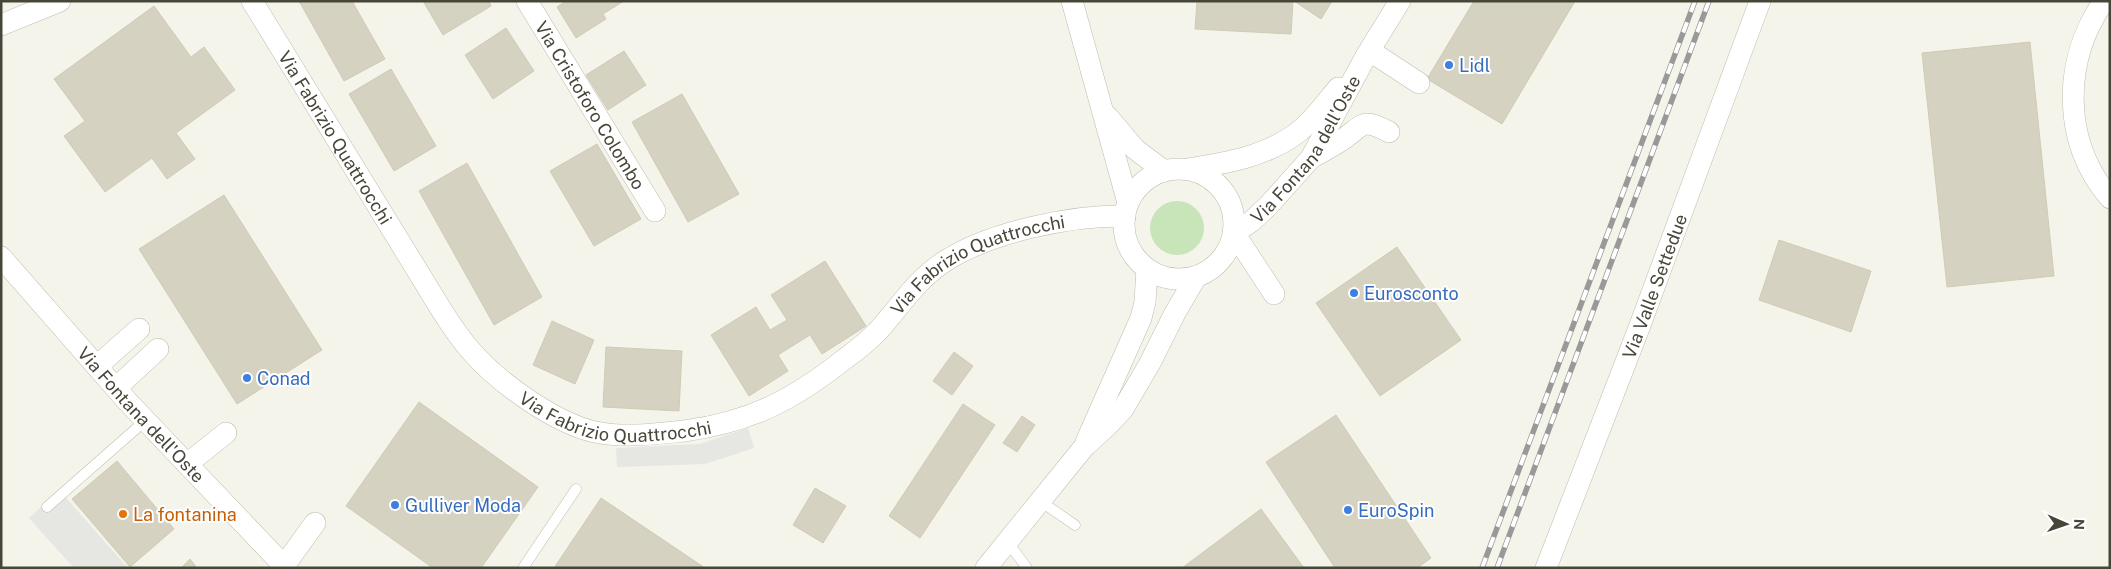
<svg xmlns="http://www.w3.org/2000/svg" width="2111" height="569" font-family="'Public Sans',sans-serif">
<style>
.green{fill:#c7e5b8}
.parking{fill:#e6e6e2}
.building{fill:#d5d2c1;stroke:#cfcbb5}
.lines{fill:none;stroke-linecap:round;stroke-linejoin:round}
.lane-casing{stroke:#bfbdae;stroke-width:11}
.street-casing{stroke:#bfbdae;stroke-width:22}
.lane{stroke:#fff;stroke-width:10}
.street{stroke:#fff;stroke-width:21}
.rail-casing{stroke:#999;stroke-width:5.5}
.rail{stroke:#fff;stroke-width:4;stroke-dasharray:11;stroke-linecap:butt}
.shop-dot{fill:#3f7fe0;stroke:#fff;stroke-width:2}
.food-dot{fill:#e8710a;stroke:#fff;stroke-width:2}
.labels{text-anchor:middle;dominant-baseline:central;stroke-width:4;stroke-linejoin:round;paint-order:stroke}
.shop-label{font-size:18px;fill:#366cbe;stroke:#fff;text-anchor:start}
.street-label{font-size:18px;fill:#484639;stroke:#fff}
.food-label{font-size:18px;fill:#c56008;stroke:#fff;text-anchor:start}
</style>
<rect width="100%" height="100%" fill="#f4f4eb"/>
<!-- green -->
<path class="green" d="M1150 228a27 27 0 1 1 54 0a27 27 0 1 1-54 0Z"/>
<!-- parking -->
<path class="parking" d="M 748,428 L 754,448 L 705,464 L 617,467 L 616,448 L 700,444 Z
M 59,490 L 128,568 L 74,568 L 29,518 Z"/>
<!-- building -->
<path class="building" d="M 299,1 L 352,1 L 385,59 L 344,81 Z
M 423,1 L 489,1 L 491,6 L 443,35 Z
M 566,1 L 624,1 L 603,14 L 606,19 L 576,38 L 557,7 Z
M 1197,1 L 1293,1 L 1291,34 L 1195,29 Z
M 1294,1 L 1332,1 L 1321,19 Z
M 1474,1 L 1575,1 L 1502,124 L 1427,79 Z
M 154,6 L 191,57 L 204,47 L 235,90 L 176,133 L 195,159 L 167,179 L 152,158 L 105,192 L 64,136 L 85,121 L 54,79 Z
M 506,28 L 534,71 L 493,99 L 465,55 Z
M 2030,42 L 2054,276 L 1947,287 L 1922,53 Z
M 624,51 L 646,85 L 608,110 L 586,75 Z
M 391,69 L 436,146 L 394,171 L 349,94 Z
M 682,94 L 739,194 L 688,222 L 632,122 Z
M 597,144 L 641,219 L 594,246 L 550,171 Z
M 467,163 L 542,297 L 494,325 L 419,191 Z
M 224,195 L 322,350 L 237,404 L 139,249 Z
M 1779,240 L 1871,271 L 1851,332 L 1759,300 Z
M 1397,247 L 1461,340 L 1380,396 L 1316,303 Z
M 825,261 L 866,326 L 822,354 L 810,335 L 778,355 L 788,371 L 749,396 L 711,335 L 756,307 L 770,330 L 787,320 L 771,295 Z
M 552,321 L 594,340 L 575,384 L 533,365 Z
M 606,347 L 682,351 L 679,411 L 603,407 Z
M 954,352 L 973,366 L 952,395 L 933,381 Z
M 419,402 L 538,487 L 481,568 L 433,568 L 346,506 Z
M 963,404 L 995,425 L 920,538 L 889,516 Z
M 1336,415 L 1431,558 L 1417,568 L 1335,568 L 1266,462 Z
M 1022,416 L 1035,425 L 1017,452 L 1003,443 Z
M 117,461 L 174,529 L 130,567 L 72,499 Z
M 815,488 L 846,506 L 823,543 L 793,525 Z
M 601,498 L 705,568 L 554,568 Z
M 1261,509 L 1304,568 L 1182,568 Z
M 190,559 L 197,568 L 181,568 Z"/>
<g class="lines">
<!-- lane casing -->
<g class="lane-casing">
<path id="lane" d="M 1040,501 L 1075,525
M 47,507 L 146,420
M 1007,541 L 1027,568
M 523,568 L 576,489"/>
</g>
<!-- street casing -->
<g class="street-casing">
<g id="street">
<path id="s1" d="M 252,1 L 439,306 C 449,322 459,338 472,352 C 499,383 555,423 595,432 C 624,438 655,434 684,431 C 751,422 793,400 846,358 C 857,350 868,341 877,332 C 900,307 917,278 947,260 C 991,232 1072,215 1125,216"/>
<path id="s2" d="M 527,1 L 655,211"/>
<path d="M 1072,1 L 1128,203"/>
<path d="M 2104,1 C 2062,61 2062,142 2110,198"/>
<path d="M 1,25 L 60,1"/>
<path d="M 1370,51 L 1419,83"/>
<path d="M 1108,117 L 1135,149 L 1164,171"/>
<path d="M 1311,158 C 1321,152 1332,147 1342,140 C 1364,125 1361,117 1389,132"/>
<path d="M 1188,169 C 1226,163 1265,157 1297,133 C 1313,121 1325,104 1338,88"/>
<circle cx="1179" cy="224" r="55"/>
<path id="s3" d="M 1,257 L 127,401 L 286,568"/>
<path id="s4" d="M 1274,294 L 1234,233 L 1252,221 L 1268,206 L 1311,158 L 1366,56 L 1400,1"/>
<path d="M 97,366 L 139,329"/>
<path d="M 116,388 L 158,349"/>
<path d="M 1086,442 L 1141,318 L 1145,302 L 1147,269"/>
<path d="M 187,464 L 226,433"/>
<path d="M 284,566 L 315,523"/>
<path d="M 986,568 L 1084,447 L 1107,426 L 1123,409 L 1150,363 L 1175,313 L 1196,277"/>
<path id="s5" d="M 1546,568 L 1639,328 L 1760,1"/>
</g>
</g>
<!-- lane -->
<use href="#lane" class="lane"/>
<!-- street -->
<use href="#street" class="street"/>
<!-- rail casing -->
<g class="rail-casing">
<path id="rail" d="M 1482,568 L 1695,1
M 1497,568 L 1709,1"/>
</g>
<!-- rail -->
<use href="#rail" class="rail"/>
</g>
<!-- markers -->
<g class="shop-dot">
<circle cx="1449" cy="65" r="5"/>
<circle cx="1354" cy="293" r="5"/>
<circle cx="247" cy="378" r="5"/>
<circle cx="395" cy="505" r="5"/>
<circle cx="1348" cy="510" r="5"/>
</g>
<circle class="food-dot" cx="123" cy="514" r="5"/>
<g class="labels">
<!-- shop labels -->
<g class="shop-label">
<text x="1459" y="65">Lidl</text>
<text x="1364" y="293">Eurosconto</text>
<text x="257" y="378">Conad</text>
<text x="405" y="505">Gulliver Moda</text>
<text x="1358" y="510">EuroSpin</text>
</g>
<!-- street labels -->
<g class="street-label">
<text stroke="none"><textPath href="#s2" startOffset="122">Via Cristoforo Colombo</textPath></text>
<text stroke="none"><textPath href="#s1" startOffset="160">Via Fabrizio Quattrocchi</textPath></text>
<text stroke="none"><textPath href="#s4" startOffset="185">Via Fontana dell'Oste</textPath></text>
<text stroke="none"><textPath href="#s1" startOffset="999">Via Fabrizio Quattrocchi</textPath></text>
<text stroke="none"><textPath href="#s5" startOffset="302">Via Valle Settedue</textPath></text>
<text stroke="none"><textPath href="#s1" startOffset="580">Via Fabrizio Quattrocchi</textPath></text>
<text stroke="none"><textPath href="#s3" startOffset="211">Via Fontana dell'Oste</textPath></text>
</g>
<!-- food labels -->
<g class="food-label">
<text x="133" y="514">La fontanina</text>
</g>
</g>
<!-- border -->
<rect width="2111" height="569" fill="none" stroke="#484639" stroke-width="5"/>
<!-- north arrow -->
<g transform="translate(2066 524) rotate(92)" stroke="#ffffff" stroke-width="4" paint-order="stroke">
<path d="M0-4L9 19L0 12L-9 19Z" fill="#484639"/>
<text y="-8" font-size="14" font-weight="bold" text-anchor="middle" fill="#484639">N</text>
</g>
</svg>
